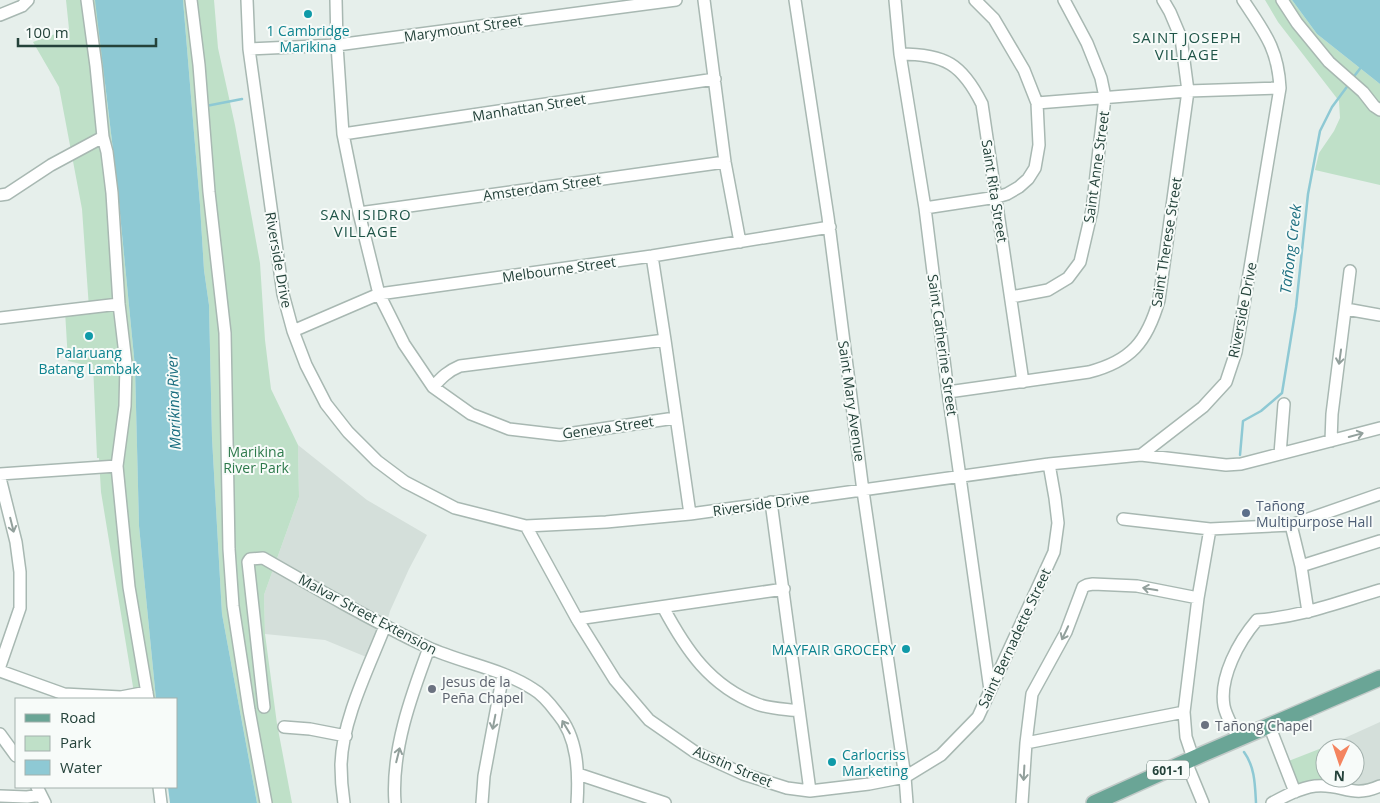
<svg xmlns="http://www.w3.org/2000/svg" width="1380" height="803" font-family="'Open Sans',sans-serif">
<style>
.built{fill:#d4dfda}
.green{fill:#bfe0c8}
.water{fill:#8ec9d4}
.lines{fill:none;stroke-linecap:round;stroke-linejoin:round}
.stream{stroke:#8ec9d4;stroke-width:2.5}
.minor-casing{stroke:#a8b8b2;stroke-width:14}
.major-casing{stroke:#c2cac8;stroke-width:18}
.minor{stroke:#fff;stroke-width:11}
.major{stroke:#6aa596;stroke-width:15}
.oneway{stroke:#92a09c}
.culture-dot{fill:#0f9aa8;stroke:#f7fbf9;stroke-width:2}
.service-dot{fill:#5c6f8a;stroke:#f7fbf9;stroke-width:2}
.worship-dot{fill:#6b7280;stroke:#f7fbf9;stroke-width:2}
.labels{text-anchor:middle;dominant-baseline:central;stroke-width:4;stroke-linejoin:round;paint-order:stroke}
.shield{fill:#f7fbf9;stroke:#637a73;stroke-width:1}
.shield-label{font-size:12px;font-weight:bold;fill:#24423a}
.street-label{font-size:14px;fill:#24423a;stroke:#f7fbf9}
.culture-label{font-size:14px;fill:#0d838f;stroke:#f7fbf9}
.park-label{font-size:14px;fill:#2d7a4b;stroke:#f7fbf9}
.service-label{font-size:14px;fill:#4e5e75;stroke:#f7fbf9;text-anchor:start}
.worship-label{font-size:14px;fill:#5b616d;stroke:#f7fbf9;text-anchor:start}
.neighbourhood-label{font-size:15px;letter-spacing:1px;fill:#1f5548;stroke:#f7fbf9}
.water-label{font-size:15px;font-style:italic;fill:#1c6f80;stroke:#f7fbf9}
</style>
<rect width="100%" height="100%" fill="#e6efeb"/>
<!-- built -->
<path class="built" d="M 298,445 L 367,500 L 427,535 L 409,569 L 390,611 L 376,661 L 325,640 L 265,634 L 264,595 L 299,497 Z
M 1380,722 L 1380,782 L 1360,790 L 1337,781 L 1337,778 L 1355,778 L 1355,748 L 1327,748 L 1327,746 Z"/>
<!-- green -->
<path class="green" d="M 66,0 L 109,0 L 105,84 L 117,183 L 135,367 L 139,526 L 156,699 L 135,699 L 101,492 L 99,458 L 97,458 L 93,364 L 81,364 L 68,361 L 65,311 L 89,308 L 82,209 L 59,87 L 33,42 L 69,29 Z
M 183,0 L 214,0 L 218,48 L 235,125 L 260,263 L 265,340 L 271,389 L 298,445 L 299,497 L 264,595 L 265,634 L 277,724 L 292,803 L 257,803 L 222,614 L 212,438 L 209,305 L 204,270 L 200,205 Z
M 1265,0 L 1292,0 L 1317,34 L 1380,84 L 1380,185 L 1315,170 L 1319,153 L 1334,131 L 1340,118 L 1339,101 L 1278,22 Z
M 1327,746 L 1327,748 L 1325,748 L 1325,778 L 1337,778 L 1337,781 L 1326,781 L 1295,789 L 1286,762 Z"/>
<!-- water -->
<path class="water" d="M 95,0 L 183,0 L 200,205 L 204,270 L 209,305 L 212,438 L 222,614 L 257,803 L 170,803 L 168,787 L 176,787 L 176,699 L 156,699 L 139,526 L 135,367 L 117,183 Z
M 1292,0 L 1380,0 L 1380,84 L 1317,34 Z"/>
<g class="lines">
<!-- stream -->
<path class="stream" d="M 1352,79 L 1362,66
M 206,106 L 242,99
M 1240,455 L 1243,421 L 1261,411 L 1282,393 L 1296,307 L 1308,194 L 1320,131 L 1332,107 L 1349,84
M 1244,752 C 1255,767 1255,785 1256,803"/>
<!-- minor casing -->
<g class="minor-casing">
<path id="minor" d="M 87,0 L 96,66 L 103,137 L 107,152 L 112,193 L 119,304 L 126,363 L 125,406 L 117,466 L 129,587 L 148,699
M 191,0 L 199,65 L 209,192 L 225,333 L 229,549 L 233,606 L 249,710 L 266,803
M 247,0 L 249,49 L 283,294 L 293,331 L 306,365 L 326,404 L 348,432 L 377,461 L 405,482 L 455,508 L 526,526 L 606,522 L 690,514 L 1049,464 L 1141,455 L 1226,465 L 1241,464 L 1380,428
M 336,0 L 337,45 L 343,134 L 359,213 L 379,294 L 404,344 L 433,387 L 471,414 L 509,429 L 560,435 L 675,418
M 704,0 L 725,162 L 740,242
M 795,0 L 828,217 L 863,491 L 905,777 L 907,803
M 895,0 L 900,54 L 925,208 L 948,392 L 990,690
M 1282,0 L 1297,23 L 1329,62 L 1363,92 L 1374,106 L 1380,110
M 0,15 L 22,6 L 28,0
M 249,49 L 337,45 L 676,0
M 900,54 C 945,54 962,64 982,104 L 1023,382
M 1037,103 L 1188,91 L 1280,88
M 343,134 L 715,79
M 0,195 L 7,194 L 51,165 L 103,137
M 925,208 L 997,197 L 1007,194 L 1019,187 L 1028,179 L 1035,168 L 1039,145 L 1037,103 L 1024,70 L 994,19 L 975,0
M 359,213 L 725,162
M 652,256 L 665,340 L 690,514
M 1011,297 L 1048,290 L 1068,278 L 1080,262 L 1092,210 L 1105,97 L 1101,78 L 1087,43 L 1064,0
M 1346,309 L 1380,315
M 0,318 L 119,304
M 293,331 L 379,294 L 652,256 L 830,227
M 433,387 C 442,377 448,371 460,366 L 665,340
M 948,392 L 1089,372 C 1131,361 1147,342 1159,300 L 1188,91 L 1181,38 L 1170,12 L 1163,0
M 1331,441 L 1332,414 L 1350,271
M 1280,454 L 1284,404
M 1141,455 L 1203,407 L 1226,382 L 1236,352 L 1280,88 C 1278,48 1264,32 1243,0
M 0,474 L 117,466
M 0,478 L 16,542 L 20,572 L 20,608 L 0,666
M 771,502 L 810,791
M 1123,519 L 1210,529 L 1291,525 L 1380,494
M 1291,525 L 1301,566 L 1308,612
M 526,526 L 577,619 L 615,680 L 649,720 L 695,752 L 743,774 L 787,788 L 810,791 L 869,784 L 905,777 L 941,755 L 978,717 L 1054,552 L 1058,523 L 1055,498 L 1049,464
M 1301,566 L 1380,541
M 663,607 C 686,650 710,686 757,704 C 770,709 786,709 799,711
M 577,619 L 784,589
M 0,671 L 64,694 L 121,697 L 147,692
M 264,707 L 248,562 L 250,559 L 263,558 C 317,589 371,620 427,647 C 461,663 501,668 533,689 C 542,694 551,705 557,713 C 578,737 579,773 577,803
M 1269,725 L 1295,792
M 284,727 L 310,729 L 346,736
M 0,734 L 16,756
M 1238,739 C 1234,728 1226,717 1224,706 C 1219,677 1239,641 1257,620 C 1301,617 1339,602 1380,590
M 1026,743 L 1184,712
M 1193,758 L 1186,737 L 1184,712 L 1198,598 L 1210,529
M 1186,762 L 1203,803
M 578,774 L 665,803
M 37,787 L 45,803
M 159,787 L 161,803
M 0,796 L 27,797 L 41,795
M 344,803 C 342,790 341,777 341,765 C 342,720 369,667 385,626
M 395,803 C 391,751 411,696 429,648
M 482,803 L 484,776 L 503,674
M 1022,803 L 1026,743 L 1032,694 L 1066,632 L 1083,587 L 1087,585 L 1093,584 L 1137,586 L 1198,598
M 1272,803 C 1285,796 1300,788 1315,786 C 1343,783 1351,799 1380,786"/>
</g>
<!-- major casing -->
<g class="major-casing">
<path id="major" d="M 1094,803 L 1203,754 L 1380,678"/>
</g>
<!-- minor -->
<use href="#minor" class="minor"/>
<!-- major -->
<use href="#major" class="major"/>
</g>
<!-- one-way arrows -->
<defs><path id="oneway-shaft" d="M-6 0H5M1.5-3L5.5 0L1.5 3" fill="none" stroke-width="1.6" stroke-linecap="round" stroke-linejoin="round" transform="scale(1.25)"/></defs>
<g class="oneway">
<use href="#oneway-shaft" transform="translate(1340 357) rotate(98)"/>
<use href="#oneway-shaft" transform="translate(1356 435) rotate(-15)"/>
<use href="#oneway-shaft" transform="translate(12 525) rotate(76)"/>
<use href="#oneway-shaft" transform="translate(1150 589) rotate(-170)"/>
<use href="#oneway-shaft" transform="translate(1065 633) rotate(115)"/>
<use href="#oneway-shaft" transform="translate(494 722) rotate(101)"/>
<use href="#oneway-shaft" transform="translate(566 727) rotate(-121)"/>
<use href="#oneway-shaft" transform="translate(398 755) rotate(-76)"/>
<use href="#oneway-shaft" transform="translate(1024 773) rotate(93)"/>
</g>
<!-- markers -->
<g class="culture-dot">
<circle cx="308" cy="14" r="5"/>
<circle cx="89" cy="336" r="5"/>
<circle cx="906" cy="649" r="5"/>
<circle cx="832" cy="762" r="5"/>
</g>
<circle class="service-dot" cx="1246" cy="513" r="5"/>
<g class="worship-dot">
<circle cx="432" cy="689" r="5"/>
<circle cx="1205" cy="725" r="5"/>
</g>
<g class="labels">
<!-- shield labels -->
<rect class="shield" x="1147" y="760.5" width="42" height="19" rx="4"/>
<g class="shield-label">
<text x="1168" y="770">601-1</text>
</g>
<!-- street labels -->
<g class="street-label">
<text transform="translate(463 28) rotate(-8)">Marymount Street</text>
<text transform="translate(529 107) rotate(-9)">Manhattan Street</text>
<text transform="translate(1096 167) rotate(-82)">Saint Anne Street</text>
<text transform="translate(542 187) rotate(-8)">Amsterdam Street</text>
<text transform="translate(995 191) rotate(81)">Saint Rita Street</text>
<text transform="translate(1166 242) rotate(-81)">Saint Therese Street</text>
<text transform="translate(279 260) rotate(80)">Riverside Drive</text>
<text transform="translate(559 269) rotate(-8)">Melbourne Street</text>
<text transform="translate(1242 310) rotate(-79)">Riverside Drive</text>
<text transform="translate(943 345) rotate(82)">Saint Catherine Street</text>
<text transform="translate(852 401) rotate(82)">Saint Mary Avenue</text>
<text transform="translate(608 427) rotate(-8)">Geneva Street</text>
<text transform="translate(761 504) rotate(-8)">Riverside Drive</text>
<text transform="translate(368 614) rotate(28)">Malvar Street Extension</text>
<text transform="translate(1014 638) rotate(-65)">Saint Bernadette Street</text>
<text transform="translate(733 766) rotate(23)">Austin Street</text>
</g>
<!-- culture labels -->
<g class="culture-label">
<text x="308" y="30">1 Cambridge<tspan x="308" dy="16">Marikina</tspan></text>
<text x="89" y="352">Palaruang<tspan x="89" dy="16">Batang Lambak</tspan></text>
<text x="896" y="649" text-anchor="end">MAYFAIR GROCERY</text>
<text x="842" y="754" text-anchor="start">Carlocriss<tspan x="842" dy="16">Marketing</tspan></text>
</g>
<!-- park labels -->
<g class="park-label">
<text x="256" y="451">Marikina<tspan x="256" dy="16">River Park</tspan></text>
</g>
<!-- service labels -->
<g class="service-label">
<text x="1256" y="505">Tañong<tspan x="1256" dy="16">Multipurpose Hall</tspan></text>
</g>
<!-- worship labels -->
<g class="worship-label">
<text x="442" y="681">Jesus de la<tspan x="442" dy="16">Peña Chapel</tspan></text>
<text x="1215" y="725">Tañong Chapel</text>
</g>
<!-- neighbourhood labels -->
<g class="neighbourhood-label">
<text x="1187" y="37">SAINT JOSEPH<tspan x="1187" dy="17">VILLAGE</tspan></text>
<text x="366" y="214">SAN ISIDRO<tspan x="366" dy="17">VILLAGE</tspan></text>
</g>
<!-- water labels -->
<g class="water-label">
<text transform="translate(1290 249) rotate(-83)">Tañong Creek</text>
<text transform="translate(173 402) rotate(-92)">Marikina River</text>
</g>
</g>
<!-- legend -->
<rect x="15" y="698" width="162" height="90" fill="#f7fbf9" stroke="#a3b1ad"/>
<rect x="25" y="714" width="25" height="8" fill="#6aa596" stroke="#a3b1ad"/>
<text x="60" y="723" font-size="15" fill="#24423a">Road</text>
<rect x="25" y="736" width="25" height="15" fill="#bfe0c8" stroke="#a3b1ad"/>
<text x="60" y="748" font-size="15" fill="#24423a">Park</text>
<rect x="25" y="760" width="25" height="15" fill="#8ec9d4" stroke="#a3b1ad"/>
<text x="60" y="773" font-size="15" fill="#24423a">Water</text>
<!-- north arrow -->
<g transform="translate(1340 763) rotate(183)"><circle r="24" fill="#f7fbf9" stroke="#a3b1ad"/>
<path d="M0-4L9 19L0 12L-9 19Z" fill="#f4845f"/>
<text y="-8" font-size="14" font-weight="bold" text-anchor="middle" fill="#24423a">N</text>
</g>
<!-- scale -->
<path d="M18 38v8h138v-8" fill="none" stroke="#24423a" stroke-width="2.5"/>
<text x="25" y="38" font-size="15" fill="#24423a" stroke="#f7fbf9" stroke-width="4" paint-order="stroke">100 m</text>
</svg>
